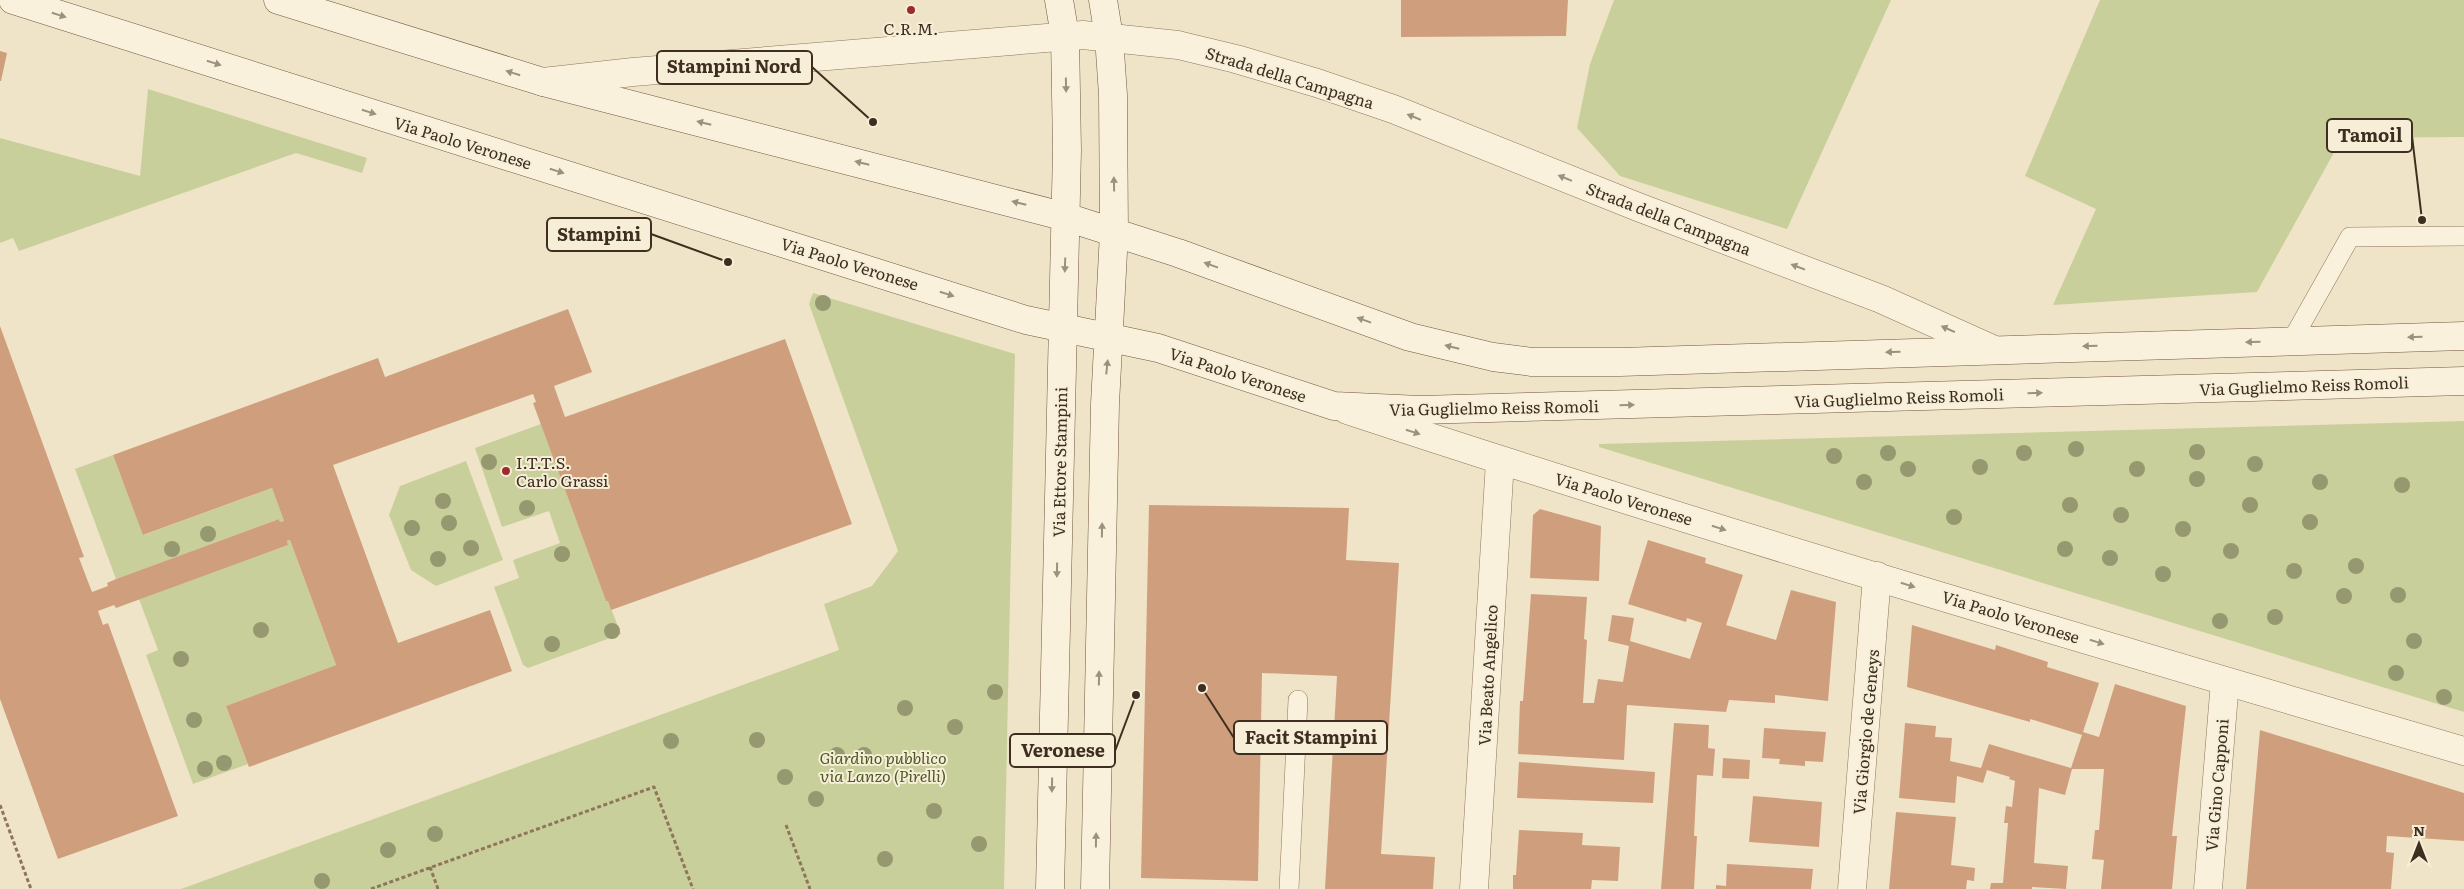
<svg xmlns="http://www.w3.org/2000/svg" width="2464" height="889" font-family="Literata,serif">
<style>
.green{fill:#c9cf9b}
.building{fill:#cf9f7d}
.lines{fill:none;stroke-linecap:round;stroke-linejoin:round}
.service-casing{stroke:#8d765c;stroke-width:20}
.minor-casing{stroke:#8d765c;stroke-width:29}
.secondary-casing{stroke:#6f573f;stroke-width:29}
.path{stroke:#8d765c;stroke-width:3;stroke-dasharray:4 2.5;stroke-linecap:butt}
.service{stroke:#faf1dc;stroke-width:19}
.minor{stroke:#faf1dc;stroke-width:28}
.secondary{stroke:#faf1dc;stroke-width:28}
.tree{fill:#96986f}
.oneway{fill:#9c907e}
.poi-dot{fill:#9e2a2b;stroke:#f7eed8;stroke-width:2}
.labels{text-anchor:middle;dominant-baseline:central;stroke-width:4;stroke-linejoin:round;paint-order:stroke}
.poi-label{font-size:16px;fill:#3d2e20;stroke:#f7eed8}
.street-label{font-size:16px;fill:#3d2e20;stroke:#f7eed8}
.park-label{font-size:16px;font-style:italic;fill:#4d5a26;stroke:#f7eed8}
.leader{fill:none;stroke:#3d2e20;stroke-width:2}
.callout-dot{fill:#3d2e20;stroke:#f7eed8;stroke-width:2}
.callout{fill:#f7eed8;stroke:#3d2e20;stroke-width:2}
.callout-label{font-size:18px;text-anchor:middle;font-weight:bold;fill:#3d2e20}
</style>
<rect width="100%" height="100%" fill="#f0e4c8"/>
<!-- green -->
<path class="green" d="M 1614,0 L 1891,0 L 1787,229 L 1620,176 L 1577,128 L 1590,64 Z
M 2100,0 L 2464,0 L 2464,137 L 2342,138 L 2257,292 L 2053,305 L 2096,209 L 2025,176 Z
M 148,89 L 367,158 L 362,173 L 296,153 L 19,251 L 13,238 L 0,243 L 0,138 L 140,176 Z
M 813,293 L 1015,354 L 1004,889 L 181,889 L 839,650 L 824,604 L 872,586 L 898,551 L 809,304 Z
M 2464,421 L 2464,712 L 1599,447 L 1599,444 Z
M 541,424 L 606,601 L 608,601 L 621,634 L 528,668 L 523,665 L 494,587 L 519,578 L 513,560 L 560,543 L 549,511 L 502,527 L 475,448 Z
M 113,455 L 144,535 L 272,488 L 284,521 L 280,522 L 279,519 L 116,579 L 75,469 Z
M 466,461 L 503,560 L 436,586 L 411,570 L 389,515 L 400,486 Z
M 290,540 L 336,665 L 226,706 L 248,764 L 193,784 L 146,655 L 158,650 L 139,599 L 288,545 L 287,541 Z"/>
<!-- building -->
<path class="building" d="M 1401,0 L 1568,0 L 1566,36 L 1401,37 Z
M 0,51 L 7,53 L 1,81 L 0,81 Z
M 568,309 L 592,372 L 554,386 L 565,417 L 785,339 L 852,524 L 611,610 L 608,601 L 606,601 L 533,403 L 536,402 L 533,394 L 333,465 L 398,643 L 490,610 L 512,671 L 249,767 L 226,706 L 336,665 L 290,540 L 287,541 L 288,545 L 116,608 L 114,605 L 98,611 L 103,625 L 108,623 L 178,816 L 58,859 L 0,699 L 0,326 L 84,557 L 79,558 L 92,592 L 108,586 L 107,583 L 116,579 L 279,519 L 280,522 L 284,521 L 272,488 L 143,535 L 113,455 L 378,358 L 385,377 Z
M 1149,505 L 1349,508 L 1346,560 L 1399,563 L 1381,854 L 1435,857 L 1433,889 L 1325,889 L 1337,676 L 1262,673 L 1258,881 L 1141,878 Z
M 1540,509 L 1601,526 L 1599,581 L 1530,578 L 1533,515 Z
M 1648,540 L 1706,558 L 1705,563 L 1743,575 L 1726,625 L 1776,640 L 1791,590 L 1836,602 L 1828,701 L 1775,695 L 1775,703 L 1729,700 L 1726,712 L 1627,705 L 1624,760 L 1518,754 L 1520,701 L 1523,701 L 1531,594 L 1587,597 L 1584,639 L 1587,640 L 1583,703 L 1594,703 L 1598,679 L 1623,682 L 1629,646 L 1608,641 L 1612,615 L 1634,618 L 1630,641 L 1690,659 L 1702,623 L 1687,618 L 1686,622 L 1628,604 Z
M 1912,625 L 1995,650 L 1996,645 L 2048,662 L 2047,667 L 2099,683 L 2083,732 L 2099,737 L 2115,684 L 2186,706 L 2172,836 L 2177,836 L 2172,889 L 2101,889 L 2104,860 L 2092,859 L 2095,830 L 2099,830 L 2104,769 L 2072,769 L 2065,795 L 2039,788 L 2034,863 L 2068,866 L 2066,889 L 2032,887 L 2032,889 L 1990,889 L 1991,883 L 2003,883 L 2008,823 L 2004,823 L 2006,806 L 2012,807 L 2015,781 L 2009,779 L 2010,777 L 1987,770 L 1983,783 L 1957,776 L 1955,803 L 1899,798 L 1905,723 L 1936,726 L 1935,737 L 1952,738 L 1950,761 L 1981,768 L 1989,744 L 2071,768 L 2082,735 L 2030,719 L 2030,722 L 1907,687 Z
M 1674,723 L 1709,725 L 1708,748 L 1715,749 L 1713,776 L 1697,775 L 1694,836 L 1697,836 L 1694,889 L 1661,889 Z
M 1764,728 L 1826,732 L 1823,762 L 1805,761 L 1805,766 L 1779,764 L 1780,759 L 1762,758 Z
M 2260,730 L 2464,793 L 2464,841 L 2387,836 L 2386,852 L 2394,853 L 2391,889 L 2246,889 Z
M 1723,758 L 1750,760 L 1749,779 L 1722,778 Z
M 1519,762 L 1655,772 L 1653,803 L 1517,798 Z
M 1753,796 L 1822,802 L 1819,847 L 1749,842 Z
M 1896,812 L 1956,817 L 1951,865 L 1975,868 L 1974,881 L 1967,880 L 1966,889 L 1889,889 Z
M 1519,830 L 1583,833 L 1582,845 L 1620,847 L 1618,881 L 1592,880 L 1591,889 L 1513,889 L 1513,875 L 1516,875 Z
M 1727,864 L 1813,869 L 1811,889 L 1716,889 L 1716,885 L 1726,886 Z"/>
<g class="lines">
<!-- service casing -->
<g class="service-casing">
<path id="service" d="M 2292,340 L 2350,237 L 2464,236
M 1289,889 L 1298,700"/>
</g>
<!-- minor casing -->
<g class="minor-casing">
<path id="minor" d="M 543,82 L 633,72 L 1083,35 L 1178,45 L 1236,59 L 1317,83 L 1393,109 L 1638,207 L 1881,299 L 1992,349
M 1347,410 C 1717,532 2091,642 2464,751
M 1474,889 L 1500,461
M 1852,889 L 1877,576
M 2208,889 L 2225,681"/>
</g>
<!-- secondary casing -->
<g class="secondary-casing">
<path id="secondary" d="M 13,0 L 1026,320 L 1158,348 L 1334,406 L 1420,410 L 2464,381
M 278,0 L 543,82 L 1066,217 L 1178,253 L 1410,337 L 1493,357 L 1532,362 L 1620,362 L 2464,336
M 1050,889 L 1067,150 L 1065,36 L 1059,0
M 1095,889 L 1105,404 L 1114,233 L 1113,95 L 1109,37 L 1103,0"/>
</g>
<!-- path -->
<path class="path" d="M 0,805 L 31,889
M 786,825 L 810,889
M 430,867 L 438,889
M 371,889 L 654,787 L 693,889"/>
<!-- service -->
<use href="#service" class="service"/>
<!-- minor -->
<use href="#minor" class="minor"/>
<!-- secondary -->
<use href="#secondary" class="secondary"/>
</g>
<!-- trees -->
<g class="tree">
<circle cx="823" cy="303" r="8"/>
<circle cx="2076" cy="449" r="8"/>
<circle cx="2197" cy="452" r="8"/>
<circle cx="1888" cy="453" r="8"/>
<circle cx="2024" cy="453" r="8"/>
<circle cx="1834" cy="456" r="8"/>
<circle cx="489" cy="462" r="8"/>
<circle cx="2255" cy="464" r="8"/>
<circle cx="1980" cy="467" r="8"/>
<circle cx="1908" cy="469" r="8"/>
<circle cx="2137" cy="469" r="8"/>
<circle cx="2197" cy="479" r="8"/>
<circle cx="1864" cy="482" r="8"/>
<circle cx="2320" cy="482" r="8"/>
<circle cx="2402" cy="485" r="8"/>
<circle cx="443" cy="501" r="8"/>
<circle cx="2070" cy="505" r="8"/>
<circle cx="2250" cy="505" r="8"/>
<circle cx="527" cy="508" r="8"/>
<circle cx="2121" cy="515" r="8"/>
<circle cx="1954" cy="517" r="8"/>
<circle cx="2310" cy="522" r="8"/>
<circle cx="449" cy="523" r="8"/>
<circle cx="412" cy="528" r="8"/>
<circle cx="2183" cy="529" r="8"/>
<circle cx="208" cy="534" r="8"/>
<circle cx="471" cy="548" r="8"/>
<circle cx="172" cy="549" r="8"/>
<circle cx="2065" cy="549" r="8"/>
<circle cx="2231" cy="551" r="8"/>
<circle cx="562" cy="554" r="8"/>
<circle cx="2110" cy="558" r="8"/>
<circle cx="438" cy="559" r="8"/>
<circle cx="2356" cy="566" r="8"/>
<circle cx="2294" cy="571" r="8"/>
<circle cx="2163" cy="574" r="8"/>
<circle cx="2398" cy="595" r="8"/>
<circle cx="2344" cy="596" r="8"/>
<circle cx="2275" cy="617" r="8"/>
<circle cx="2220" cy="621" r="8"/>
<circle cx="261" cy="630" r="8"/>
<circle cx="612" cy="631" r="8"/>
<circle cx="2414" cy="641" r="8"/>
<circle cx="552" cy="644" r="8"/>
<circle cx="181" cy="659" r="8"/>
<circle cx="2396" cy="673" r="8"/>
<circle cx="995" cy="692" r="8"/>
<circle cx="2444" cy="697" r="8"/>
<circle cx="905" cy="708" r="8"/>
<circle cx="194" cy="720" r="8"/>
<circle cx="955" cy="727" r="8"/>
<circle cx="757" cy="740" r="8"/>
<circle cx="671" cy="741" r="8"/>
<circle cx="837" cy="755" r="8"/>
<circle cx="864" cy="755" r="8"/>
<circle cx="224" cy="763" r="8"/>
<circle cx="205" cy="769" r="8"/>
<circle cx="785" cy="777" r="8"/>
<circle cx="816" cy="799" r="8"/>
<circle cx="934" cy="811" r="8"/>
<circle cx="435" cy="834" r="8"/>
<circle cx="979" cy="844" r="8"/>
<circle cx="388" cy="850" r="8"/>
<circle cx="885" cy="859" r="8"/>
<circle cx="322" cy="881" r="8"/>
</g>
<!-- one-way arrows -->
<defs><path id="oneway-solid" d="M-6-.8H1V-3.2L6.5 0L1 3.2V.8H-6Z" transform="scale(1.25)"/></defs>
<g class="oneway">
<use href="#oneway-solid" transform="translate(59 15) rotate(17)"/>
<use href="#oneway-solid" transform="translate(214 63) rotate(17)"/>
<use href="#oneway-solid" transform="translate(513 73) rotate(-163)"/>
<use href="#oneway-solid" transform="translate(1066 85) rotate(89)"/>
<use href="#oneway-solid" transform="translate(369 112) rotate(17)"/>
<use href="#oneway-solid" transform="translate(1414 117) rotate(-158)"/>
<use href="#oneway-solid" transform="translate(704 123) rotate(-166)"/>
<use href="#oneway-solid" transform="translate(862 163) rotate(-166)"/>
<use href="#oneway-solid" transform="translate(557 171) rotate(17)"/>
<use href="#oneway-solid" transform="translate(1565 178) rotate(-158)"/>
<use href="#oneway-solid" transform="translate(1114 184) rotate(-91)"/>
<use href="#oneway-solid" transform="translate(1019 203) rotate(-166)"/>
<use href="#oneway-solid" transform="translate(1065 265) rotate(92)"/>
<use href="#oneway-solid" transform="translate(1211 265) rotate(-160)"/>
<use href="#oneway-solid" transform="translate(1798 267) rotate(-159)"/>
<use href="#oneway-solid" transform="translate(947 294) rotate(17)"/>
<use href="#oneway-solid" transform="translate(1364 320) rotate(-160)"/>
<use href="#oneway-solid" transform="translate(1948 329) rotate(-156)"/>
<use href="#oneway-solid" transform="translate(2415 337) rotate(178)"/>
<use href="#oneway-solid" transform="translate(2253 342) rotate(178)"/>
<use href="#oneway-solid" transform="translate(2090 346) rotate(178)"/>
<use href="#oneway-solid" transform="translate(1452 347) rotate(-166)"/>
<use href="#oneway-solid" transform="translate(1893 352) rotate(178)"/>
<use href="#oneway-solid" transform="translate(1107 367) rotate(-84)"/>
<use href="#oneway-solid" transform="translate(2035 393) rotate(-2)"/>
<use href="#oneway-solid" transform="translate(1627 405) rotate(-2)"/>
<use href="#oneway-solid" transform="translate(1413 432) rotate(18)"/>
<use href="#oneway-solid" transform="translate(1719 528) rotate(17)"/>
<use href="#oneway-solid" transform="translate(1102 530) rotate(-89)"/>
<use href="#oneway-solid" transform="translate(1057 570) rotate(91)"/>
<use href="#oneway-solid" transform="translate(1908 585) rotate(17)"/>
<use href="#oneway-solid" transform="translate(2097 642) rotate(17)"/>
<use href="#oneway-solid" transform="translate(1099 678) rotate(-89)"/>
<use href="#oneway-solid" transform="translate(1052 785) rotate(91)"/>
<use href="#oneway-solid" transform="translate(1096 840) rotate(-89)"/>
</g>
<!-- markers -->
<g class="poi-dot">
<circle cx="911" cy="10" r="5"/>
<circle cx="506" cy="471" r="5"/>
</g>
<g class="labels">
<!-- poi labels -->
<g class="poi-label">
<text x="911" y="28">C.R.M.</text>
<text x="516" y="462" text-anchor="start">I.T.T.S.<tspan x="516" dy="18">Carlo Grassi</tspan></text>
</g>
<!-- street labels -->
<g class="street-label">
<text transform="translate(1290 77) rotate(17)">Strada della Campagna</text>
<text transform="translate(463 142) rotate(17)">Via Paolo Veronese</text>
<text transform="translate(1669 218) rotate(21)">Strada della Campagna</text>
<text transform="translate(850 263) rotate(17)">Via Paolo Veronese</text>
<text transform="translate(1238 374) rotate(18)">Via Paolo Veronese</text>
<text transform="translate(2304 385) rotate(-2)">Via Guglielmo Reiss Romoli</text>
<text transform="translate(1899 397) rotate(-2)">Via Guglielmo Reiss Romoli</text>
<text transform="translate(1494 407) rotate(-1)">Via Guglielmo Reiss Romoli</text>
<text transform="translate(1059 462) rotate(-89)">Via Ettore Stampini</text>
<text transform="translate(1624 498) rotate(17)">Via Paolo Veronese</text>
<text transform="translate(2011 616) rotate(17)">Via Paolo Veronese</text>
<text transform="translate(1487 675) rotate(-87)">Via Beato Angelico</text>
<text transform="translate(1865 732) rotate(-85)">Via Giorgio de Geneys</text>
<text transform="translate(2216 785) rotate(-85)">Via Gino Capponi</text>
</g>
<!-- park labels -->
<g class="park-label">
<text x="883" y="757">Giardino pubblico<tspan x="883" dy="18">via Lanzo (Pirelli)</tspan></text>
</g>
</g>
<!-- callouts -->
<path class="leader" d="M873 122L812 67M2422 220L2412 136M728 262L651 234M1202 688L1234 738M1136 695L1115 751"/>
<g class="callout-dot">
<circle cx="873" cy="122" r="5"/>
<circle cx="2422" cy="220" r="5"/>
<circle cx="728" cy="262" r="5"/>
<circle cx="1202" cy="688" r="5"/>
<circle cx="1136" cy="695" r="5"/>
</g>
<g class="callout">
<rect x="657" y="51" width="155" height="33" rx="5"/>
<rect x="2327" y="119" width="85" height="33" rx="5"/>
<rect x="547" y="218" width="104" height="33" rx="5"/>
<rect x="1234" y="721" width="153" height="33" rx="5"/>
<rect x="1010" y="734" width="105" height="33" rx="5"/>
</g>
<g class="callout-label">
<text x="734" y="73">Stampini Nord</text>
<text x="2370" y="142">Tamoil</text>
<text x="599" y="241">Stampini</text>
<text x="1311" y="744">Facit Stampini</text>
<text x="1063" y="757">Veronese</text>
</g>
<!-- north arrow -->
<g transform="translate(2419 844)" stroke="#f7eed8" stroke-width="4" paint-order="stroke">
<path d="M0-4L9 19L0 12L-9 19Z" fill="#3d2e20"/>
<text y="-8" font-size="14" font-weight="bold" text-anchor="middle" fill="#3d2e20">N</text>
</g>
</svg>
